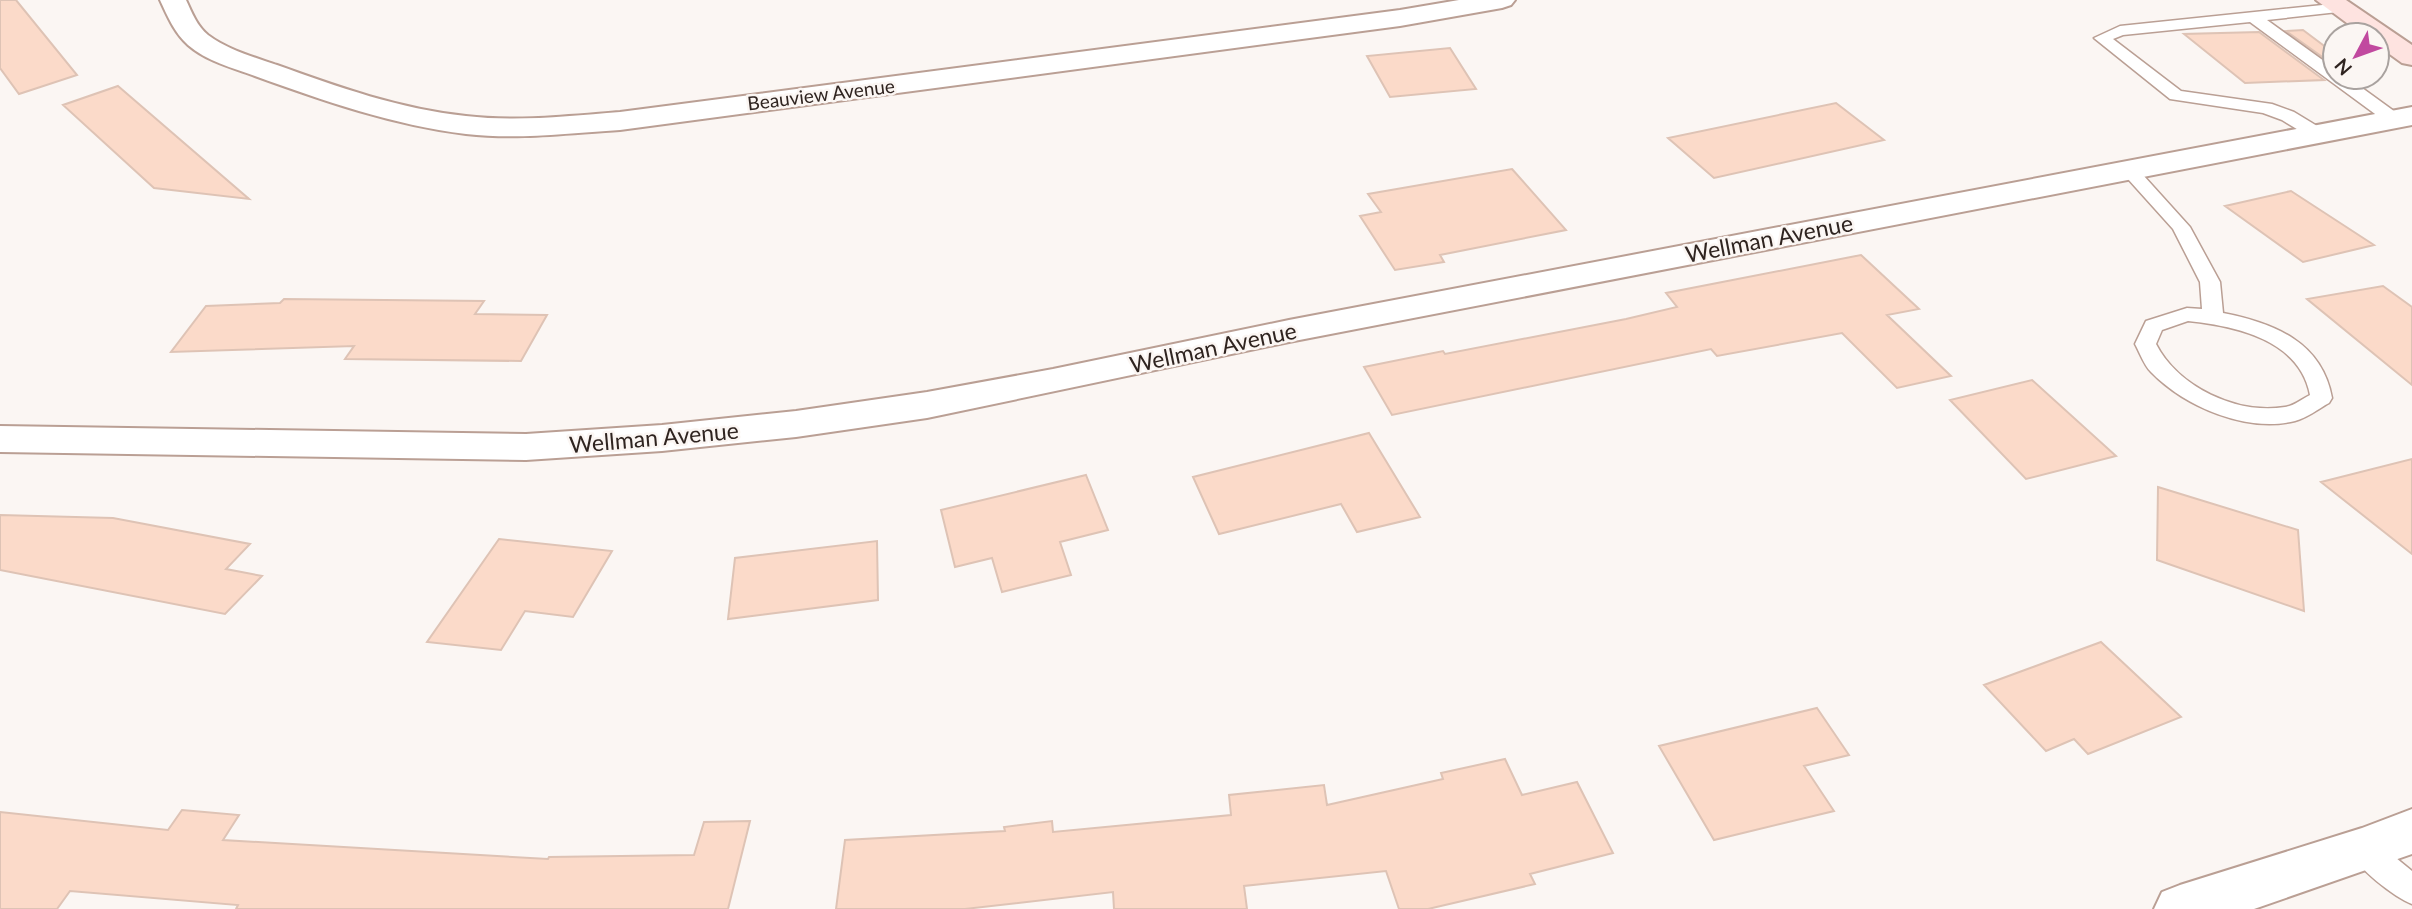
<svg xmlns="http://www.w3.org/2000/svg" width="2412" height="909" font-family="Lato,sans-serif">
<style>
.building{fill:#fbdac9;stroke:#dec3b5;stroke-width:2}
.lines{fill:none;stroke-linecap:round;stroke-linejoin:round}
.lane-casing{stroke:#ba9f94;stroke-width:3}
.street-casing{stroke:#ba9f94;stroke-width:4}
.secondary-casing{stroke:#ba9f94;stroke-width:4}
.lane{fill:#fff;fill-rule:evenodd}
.street{fill:#fff;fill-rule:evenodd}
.secondary{fill:#fee3e0;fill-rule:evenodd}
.labels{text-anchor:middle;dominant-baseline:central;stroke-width:5;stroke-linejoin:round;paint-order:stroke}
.far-street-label{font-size:19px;fill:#2f2420;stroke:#fbf6f3}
.street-label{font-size:23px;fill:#2f2420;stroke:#fbf6f3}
</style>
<rect width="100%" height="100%" fill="#fbf6f3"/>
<!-- building -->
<path class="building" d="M 0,0 L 16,0 L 77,75 L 19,94 L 0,68 Z
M 2303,30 L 2335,54 L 2335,66 L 2286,31 Z
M 2259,32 L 2324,80 L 2245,83 L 2184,34 Z
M 1450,48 L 1476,89 L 1390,97 L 1367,56 Z
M 118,86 L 249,199 L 154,188 L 63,105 Z
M 1836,103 L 1884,140 L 1714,178 L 1668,138 Z
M 1512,169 L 1566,230 L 1440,255 L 1444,262 L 1395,270 L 1360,216 L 1381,212 L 1368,194 Z
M 2291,191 L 2374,245 L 2303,262 L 2225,206 Z
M 1861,255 L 1919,309 L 1887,315 L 1951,376 L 1897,388 L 1842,333 L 1717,356 L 1711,349 L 1392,415 L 1364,367 L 1443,351 L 1445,354 L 1626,319 L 1677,307 L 1666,293 Z
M 2383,286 L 2412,307 L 2412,385 L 2307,299 Z
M 284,299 L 484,301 L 475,314 L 547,315 L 521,361 L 345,359 L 354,346 L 171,352 L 206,306 L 280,303 Z
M 2032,380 L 2116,456 L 2026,479 L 1950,400 Z
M 1369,433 L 1420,517 L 1357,532 L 1341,504 L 1219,534 L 1193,477 Z
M 2412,459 L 2412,554 L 2321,482 Z
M 1086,475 L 1108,530 L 1060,542 L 1071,575 L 1002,592 L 992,558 L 955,567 L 941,510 Z
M 2158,487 L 2298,530 L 2304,611 L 2157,560 Z
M 0,515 L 113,518 L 250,544 L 226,569 L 262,576 L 225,614 L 0,570 Z
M 499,539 L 612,551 L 573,617 L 525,611 L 501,650 L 427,642 Z
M 877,541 L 878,600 L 728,619 L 735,558 Z
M 2101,642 L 2181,717 L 2088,754 L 2074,739 L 2046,751 L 1984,685 Z
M 1817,708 L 1849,755 L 1804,766 L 1834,811 L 1714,840 L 1659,746 Z
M 1505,759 L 1522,795 L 1577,782 L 1613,853 L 1530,874 L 1535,884 L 1428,909 L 1399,909 L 1386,871 L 1244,886 L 1247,909 L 1114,909 L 1113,892 L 965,909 L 836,909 L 845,840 L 1005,831 L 1004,827 L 1052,821 L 1053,832 L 1231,815 L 1229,795 L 1324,785 L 1327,805 L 1443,779 L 1441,773 Z
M 182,810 L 239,815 L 223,840 L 548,859 L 549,857 L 694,855 L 704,822 L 750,821 L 728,909 L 236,909 L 238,905 L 70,891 L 57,909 L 0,909 L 0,812 L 168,830 Z"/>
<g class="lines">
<!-- lane casing -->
<g class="lane-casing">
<path id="lane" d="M 2342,3 L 2347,5 L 2350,8 L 2347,11 L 2267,20 L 2335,69 L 2335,77 L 2347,77 L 2398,114 L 2401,118 L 2398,122 L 2386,122 L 2250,22 L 2123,35 L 2113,39 L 2181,91 L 2272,104 L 2294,112 L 2322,129 L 2325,133 L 2322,137 L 2310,137 L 2282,120 L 2263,113 L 2170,99 L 2094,38 L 2120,26 Z
M 2128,164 L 2134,165 L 2190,227 L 2220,282 L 2223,313 C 2274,323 2322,342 2332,398 L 2329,403 C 2318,409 2307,418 2295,421 C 2247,433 2185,407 2151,372 C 2144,365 2140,353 2135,344 L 2146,321 L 2187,308 L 2202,309 L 2200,282 L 2173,229 L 2119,169 ZM 2188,321 C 2236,326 2300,340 2310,395 C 2302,399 2294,406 2285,407 C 2237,415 2178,387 2156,344 L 2162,330 Z
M 2364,836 L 2374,840 L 2412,871 L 2412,904 C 2394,897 2357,868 2349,850 L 2354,840 Z"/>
</g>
<!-- street casing -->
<g class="street-casing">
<path id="street" d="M 160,0 L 186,0 C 192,13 197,26 208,35 C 228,50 254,57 277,65 C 338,87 400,109 466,116 C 517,122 569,116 620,112 L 1400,10 L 1459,0 L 1515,0 L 1511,5 L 1502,8 L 1400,26 L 620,130 C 569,133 517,140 466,134 C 393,125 324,101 255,76 C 233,68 206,61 188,45 C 174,32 168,17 160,0 Z
M 2412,107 L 2412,125 L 1289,342 L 927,418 L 796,437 L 662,451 L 526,460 L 0,452 L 0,426 L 526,434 L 662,425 L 796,411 L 927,392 L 1053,369 L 1289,320 Z
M 2412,809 L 2412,854 L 2254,909 L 2154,909 L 2162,892 L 2180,885 L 2362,828 Z"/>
</g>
<!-- secondary casing -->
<g class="secondary-casing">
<path id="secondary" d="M 2316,0 L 2346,0 L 2412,45 L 2412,65 L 2402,63 L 2377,45 L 2377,35 L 2363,35 Z"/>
</g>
<!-- lane -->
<use href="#lane" class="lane"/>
<!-- street -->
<use href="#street" class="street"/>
<!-- secondary -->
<use href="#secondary" class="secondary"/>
</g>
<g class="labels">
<!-- far-street labels -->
<g class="far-street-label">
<text transform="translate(821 94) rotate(-7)">Beauview Avenue</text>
</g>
<!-- street labels -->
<g class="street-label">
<text transform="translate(1769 238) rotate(-11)">Wellman Avenue</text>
<text transform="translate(1213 347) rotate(-12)">Wellman Avenue</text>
<text transform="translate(654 437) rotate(-5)">Wellman Avenue</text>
</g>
</g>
<!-- north arrow -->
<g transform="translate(2356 56) rotate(229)"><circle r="33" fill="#fbf6f3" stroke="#a9a29f" stroke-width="2"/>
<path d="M0-5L12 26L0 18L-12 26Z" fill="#c1499f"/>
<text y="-10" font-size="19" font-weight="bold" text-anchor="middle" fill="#2f2420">N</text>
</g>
</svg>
